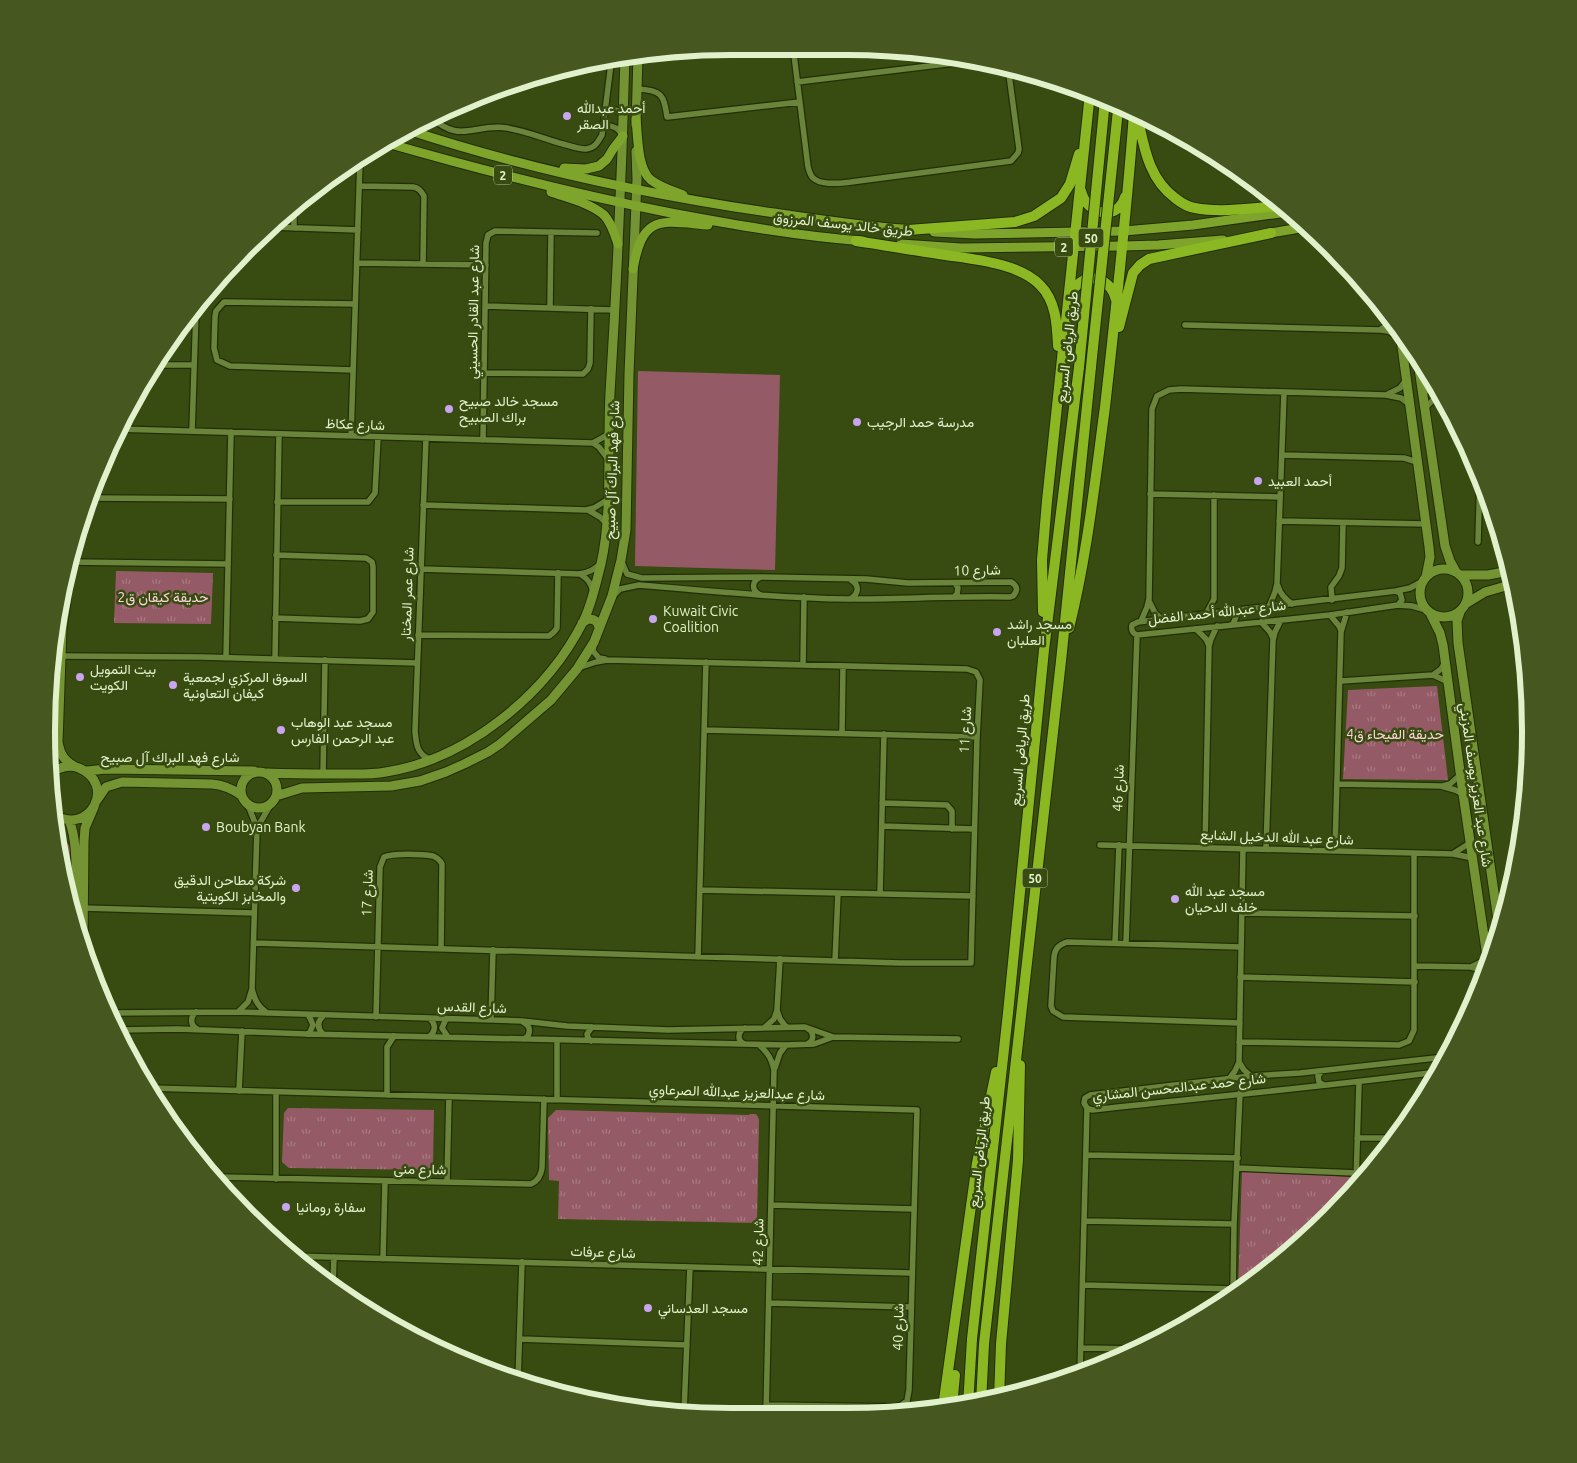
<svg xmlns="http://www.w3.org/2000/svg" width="1577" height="1463" font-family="Ubuntu,Vazirmatn,sans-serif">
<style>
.grass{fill:url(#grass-tufts)}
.pitch{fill:#945b67}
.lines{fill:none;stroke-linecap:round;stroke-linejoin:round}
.street-casing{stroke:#222f06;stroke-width:8}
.secondary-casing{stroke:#222f06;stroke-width:11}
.primary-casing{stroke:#222f06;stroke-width:11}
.highway-casing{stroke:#222f06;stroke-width:12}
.street{stroke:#6a853b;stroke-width:5.5}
.secondary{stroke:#749434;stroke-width:9}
.primary{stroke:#7ea42c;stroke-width:9}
.highway{stroke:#8bb822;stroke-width:10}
.highway-bridge-casing{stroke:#222f06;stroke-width:12;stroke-linecap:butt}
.highway-bridge{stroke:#8bb822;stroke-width:10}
.poi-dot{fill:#c8a5ee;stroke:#384b11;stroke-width:2}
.labels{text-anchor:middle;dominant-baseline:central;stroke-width:5;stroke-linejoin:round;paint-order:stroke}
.shield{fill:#384b11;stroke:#aebf93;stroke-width:1}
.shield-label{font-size:12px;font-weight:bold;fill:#e1f1cb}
.poi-label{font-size:14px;fill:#e1f1cb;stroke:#384b11;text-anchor:start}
.street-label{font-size:14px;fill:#e1f1cb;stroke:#384b11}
.park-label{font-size:14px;fill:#fdd5dc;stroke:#384b11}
.rim{fill:none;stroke:#e1f1cb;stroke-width:6}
</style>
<defs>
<pattern id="grass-tufts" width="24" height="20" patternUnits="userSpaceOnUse" patternTransform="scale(1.25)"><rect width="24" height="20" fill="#945b67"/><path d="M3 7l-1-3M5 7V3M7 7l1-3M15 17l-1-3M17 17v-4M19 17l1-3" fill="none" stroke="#a87b82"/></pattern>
</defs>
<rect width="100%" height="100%" fill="#384b11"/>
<!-- grass -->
<path class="grass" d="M 116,571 L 213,573 L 211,624 L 114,623 Z
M 1437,686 L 1448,780 L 1343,779 L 1348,690 Z
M 56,834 L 65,840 L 70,847 L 69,895 L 59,865 Z
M 288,1108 L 434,1110 L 433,1166 L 431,1170 L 289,1168 L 282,1162 L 284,1113 Z
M 556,1110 L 749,1115 L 750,1114 L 756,1114 L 758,1117 L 759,1120 L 757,1223 L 558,1219 L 559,1181 L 549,1180 L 548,1118 Z
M 1242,1170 L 1351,1177 L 1351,1191 L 1330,1216 L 1238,1291 Z"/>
<!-- pitch -->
<path class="pitch" d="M 638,371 L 780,375 L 775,570 L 635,566 Z"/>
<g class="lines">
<!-- street casing -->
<g class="street-casing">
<path id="street" d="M 793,47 L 808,167 C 809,170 810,175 813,178 C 822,186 840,183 851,182 L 1011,161 L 1018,153 L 1019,149 L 1008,67
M 797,82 L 971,61
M 637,89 C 661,90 664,94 667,117 L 800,102
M 606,108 L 623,112
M 430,116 C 460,145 474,123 507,128 C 526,131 545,139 563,144 C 570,146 578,149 586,149 C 595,148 598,142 602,135 L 611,64 L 608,58
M 603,126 C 612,125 618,127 622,135
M 359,186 L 413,187 C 419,188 421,191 424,196 L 423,264
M 272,227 L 358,230
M 294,228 L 294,207
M 357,263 L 486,265
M 486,306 L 614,310
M 550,308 L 551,232
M 1185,325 L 1380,330 L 1388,331 L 1401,338
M 1381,329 L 1392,322
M 160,365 L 194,365
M 353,370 L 230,366 L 217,360 L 214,348 L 215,317 L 216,311 L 224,302 L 355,304
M 485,373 L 583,374 L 588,369 L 590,363 L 591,309
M 1421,385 L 1427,390 L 1439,395
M 1388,394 L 1400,388 L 1406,380
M 1425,408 L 1434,399 L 1440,396
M 117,429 L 593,443 L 609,434
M 192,431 L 196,311
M 351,436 L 360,160
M 426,438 L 415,731 C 416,743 417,755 430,759
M 483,440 L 486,243 L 488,235 L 495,231 L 597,233
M 593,443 L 599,447 L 608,459
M 1282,455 L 1404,458 L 1417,462
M 1150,494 L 1280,497
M 91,498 L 230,499
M 277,502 L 368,502 L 375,493 L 378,437
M 423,505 L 586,510 L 594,508 L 607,500
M 588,510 L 600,517 L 606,523
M 1279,521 L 1425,524
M 1478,542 L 1480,474
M 69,562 L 228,564
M 421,569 L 580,574 C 589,572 594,570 600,564
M 580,574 C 588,579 591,583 593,592
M 761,577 C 751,581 751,591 761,595
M 955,583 L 958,588 L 957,594 L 955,596
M 1278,586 C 1280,594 1285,599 1292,604
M 1396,591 L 1400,593 L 1402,600 L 1398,605
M 613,596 L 620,589 L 639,585 C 709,591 779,598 849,599 C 903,599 956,596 1010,597 L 1013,596 C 1018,591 1018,586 1011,582 L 908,583 L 866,579 L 761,577 L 642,578 L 627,574 L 622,562
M 850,599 C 859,594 860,585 851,580
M 1332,600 L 1331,587 L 1339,576 L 1342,568 L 1343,523
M 1149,601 L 1155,613 L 1162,619
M 1269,607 L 1275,592 L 1277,584 L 1284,393
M 1229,612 L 1234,614 L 1236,617 L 1233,624 L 1230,625
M 1206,614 L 1214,599 L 1214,495
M 1330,615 L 1339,626 L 1341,630
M 275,618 L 360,621 L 368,619 L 373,612 L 373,567 L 372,562 L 366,558 L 276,555
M 1141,621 L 1147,607 L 1149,599 L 1152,409 L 1157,396 L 1169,390 L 1181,389 L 1386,395 L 1401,398 L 1409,404
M 1261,622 L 1270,632 L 1273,638
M 1196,629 L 1206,639 L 1209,646
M 418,635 L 549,636 L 554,632 L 557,628 L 558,573
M 1137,635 C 1132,633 1131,630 1132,625 L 1138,622 L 1396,591 L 1410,588 L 1423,581
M 1137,635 L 1330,615 L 1398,605 L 1412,606 L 1426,610
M 594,645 L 593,651 L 599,658 L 605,659
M 61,656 L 202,657 L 417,663
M 226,658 L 231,432
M 275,659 L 279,434
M 803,665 L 804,597
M 1433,675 L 1441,669 L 1445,662
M 1341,681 L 1433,675 L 1448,682
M 704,730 L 977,737
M 842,733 L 843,666
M 323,774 L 325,660
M 1337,784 L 1441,786 L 1455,790 L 1463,794
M 1443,786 L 1450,784 L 1460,775
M 246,803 L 250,810 L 257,828 L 252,989 C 255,1001 258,1006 267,1013
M 882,803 L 947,805 L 952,811 L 952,829
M 882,826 L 974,829
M 257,828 L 271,804
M 1100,845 L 1453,854 L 1473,858
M 1205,847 L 1209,646 L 1211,639 L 1217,626
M 1266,849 L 1273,640 L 1275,632 L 1281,620
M 1335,851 L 1341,632 L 1347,612
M 1454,853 L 1470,843
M 700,890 L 973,896
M 880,893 L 884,734
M 83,908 L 254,913
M 1242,913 L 1415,916
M 254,943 L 900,963 L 971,963 L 977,737 L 980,680 L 976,672 L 967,669 L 607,660 L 596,662 L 578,668
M 1115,943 L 1119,845
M 1126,943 L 1137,635
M 698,957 L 706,662
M 835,961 L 838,893
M 1415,966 L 1471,967 L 1478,969 L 1485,972
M 1471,967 L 1483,961 L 1487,956
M 1240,977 L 1415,982
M 777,1010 L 780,1019 L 786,1027
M 196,1012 C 190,1017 190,1025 197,1029
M 238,1012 L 248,1002 L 252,989
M 109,1013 L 238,1012 L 522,1021 L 567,1026 L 668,1030 L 805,1027 L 833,1037 L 958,1039
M 323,1016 C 317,1022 317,1028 323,1034
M 376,1017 L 380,867 L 384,857 C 393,853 423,854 433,856 C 438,858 440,860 442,864 L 441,949
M 446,1019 L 442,1028 L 448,1037
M 491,1020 L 493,950
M 523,1022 C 529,1025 531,1029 528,1036 L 524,1039
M 1240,1023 L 1063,1017 L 1053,1011 L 1051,1006 L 1054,957 C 1055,948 1059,945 1067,942 L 1241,947
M 765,1027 L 774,1019 L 777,1010 L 780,959
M 807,1028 L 811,1031 C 814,1036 813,1042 807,1044
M 118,1030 L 178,1029 L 307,1034 L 786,1045 L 814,1044 L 833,1037
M 307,1034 L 310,1032 L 313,1025 L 310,1018 L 308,1015
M 429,1037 C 436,1031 436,1024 430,1019
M 591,1041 L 588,1038 L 587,1034 L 592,1027
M 1239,1042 L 1399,1045 L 1409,1041 L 1414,1030 L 1414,853
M 745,1044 C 736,1041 738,1031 745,1028
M 759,1045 C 768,1053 772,1059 774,1070 L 766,1414
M 1239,1062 L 1244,1070 L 1251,1076
M 775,1068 L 780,1053 L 786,1045
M 1322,1071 L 1318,1076 L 1319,1082 L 1324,1085
M 1437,1072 C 1322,1087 1207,1097 1092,1110 L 1087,1108 L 1084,1103 L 1085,1098 L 1090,1095 L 1251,1076 L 1300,1073 L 1445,1057
M 1229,1079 L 1235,1071 L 1239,1062 L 1243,848
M 149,1088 L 917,1110 L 909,1390 L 907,1401 L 900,1406 L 895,1407 L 766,1405
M 239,1091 L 242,1031
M 276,1092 L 276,1179
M 387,1095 L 387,1047 L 394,1036
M 557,1100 L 557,1040
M 1357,1138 L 1394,1138
M 1086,1155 L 1238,1158
M 1237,1168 L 1356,1173
M 218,1177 L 531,1184 C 538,1181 541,1176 542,1168 L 544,1099
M 447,1182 L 449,1097
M 1356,1184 L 1359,1082
M 771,1205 L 913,1209
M 1085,1221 L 1234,1224
M 293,1256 L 911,1273
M 383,1259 L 385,1181
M 333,1285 L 334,1257
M 1083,1285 L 1233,1289
M 1233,1296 L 1234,1224 L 1240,1093
M 769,1303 L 911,1307
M 520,1339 L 687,1345
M 1081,1348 L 1136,1349
M 1080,1373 L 1087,1108
M 504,1377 L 518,1377
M 518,1382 L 522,1262
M 684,1412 L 690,1267"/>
</g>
<!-- secondary casing -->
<g class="secondary-casing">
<path id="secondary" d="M 636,125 L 638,55
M 1400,332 L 1429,547 L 1430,557 L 1426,577
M 1417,355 L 1445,546 L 1450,561 L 1456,572
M1420 593a24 24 0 1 1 48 0a24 24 0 1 1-48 0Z
M 67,574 L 66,602 L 62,628 L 58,742 C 60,753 63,760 74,766
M 1461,575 L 1488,575 L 1509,571
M 1467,603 L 1485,592 L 1513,584
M 1460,612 L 1457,621 L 1458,643 L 1499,927
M 1430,613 L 1440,633 L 1443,645 L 1463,794 L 1488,963
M 582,623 L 588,619 C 595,619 599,622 599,629
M 49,762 L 50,704
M 87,771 L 106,769 L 254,771
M241 790a18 18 0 1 1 36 0a18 18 0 1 1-36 0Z
M 267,773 C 291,774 314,774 338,774 C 354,774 370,775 386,772 C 467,759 546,695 583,622 C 592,604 596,583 601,564 C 613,511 607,448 610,393 C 617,281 622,169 625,57
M 50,774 C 59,767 68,764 79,768 C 117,784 90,836 55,815
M 276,796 L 302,788 L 391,786 L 420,781 L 446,772 L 464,764 L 488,752 L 500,744 L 551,700 L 577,669 L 594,642 L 612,596 L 621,560 L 626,530 L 629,374 L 637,179 L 636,151
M 97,800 L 106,787 L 122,782 L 212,784 C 223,785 231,788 241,795
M 69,820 C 79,844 76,887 74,913
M 83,943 L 84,841 L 85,828 L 94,807"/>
</g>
<!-- primary casing -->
<g class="primary-casing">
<path id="primary" d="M 636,119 C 638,136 637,169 651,180 C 660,187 673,191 683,195
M 408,130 C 527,169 650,195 774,213 C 821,220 867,227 914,230
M 387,143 C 481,170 575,194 671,213 C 735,225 798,236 863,241
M 564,168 L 586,169 L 599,166 L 607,159 L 613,149 L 623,136
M 551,192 C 568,198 590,203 604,215 C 611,222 615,235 618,244
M 934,232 L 975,234 L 1124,231 L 1193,225 L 1287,212
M 1265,234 L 1306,227
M 901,244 L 961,248 L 1123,246 L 1158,245 L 1223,240
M 633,269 C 643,214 659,221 708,225"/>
</g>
<!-- highway casing -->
<g class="highway-casing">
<path id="highway" d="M 1104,110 L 1105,97
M 1137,115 C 1144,146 1148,178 1175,198 C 1180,202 1188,207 1195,208 C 1220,213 1255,208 1280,206
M 1081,191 C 1087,216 1118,221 1125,197
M 908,230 L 1015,222 L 1034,216 L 1061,198 L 1070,184 L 1079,154
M 856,241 C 884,245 911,250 939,254 C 969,259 1018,262 1040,285 C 1056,301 1057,324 1058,346
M 1070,295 C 1081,271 1110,274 1116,300
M 1119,327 L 1133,273 L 1140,265 L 1149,259 L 1271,233
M 1043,612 L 1042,560 L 1047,501 L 1090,93
M 1069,628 C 1087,556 1095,481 1105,407 C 1116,309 1127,211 1134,113
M 999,1398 L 1001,1344 L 1018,1160 L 1020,1065
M 981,1403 L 984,1344 L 1061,661 L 1091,367
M 968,1405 L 972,1339 L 1008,1013 L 1044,650 L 1079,367
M 952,1406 L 955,1375
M 943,1407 L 977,1163 L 996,1072"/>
</g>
<!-- street -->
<use href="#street" class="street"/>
<!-- secondary -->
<use href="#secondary" class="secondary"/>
<!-- primary -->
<use href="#primary" class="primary"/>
<!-- highway -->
<use href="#highway" class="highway"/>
<!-- highway-bridge casing -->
<g class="highway-bridge-casing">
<path id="highway-bridge" d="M 1079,367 L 1104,110
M 1091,367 L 1118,110"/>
</g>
<!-- highway-bridge -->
<use href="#highway-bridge" class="highway-bridge"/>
</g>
<!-- markers -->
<g class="poi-dot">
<circle cx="567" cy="116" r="5"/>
<circle cx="449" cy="409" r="5"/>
<circle cx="857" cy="422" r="5"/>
<circle cx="1258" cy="481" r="5"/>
<circle cx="653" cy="619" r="5"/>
<circle cx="997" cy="632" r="5"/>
<circle cx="80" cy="677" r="5"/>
<circle cx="173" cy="685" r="5"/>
<circle cx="281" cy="730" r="5"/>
<circle cx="206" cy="827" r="5"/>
<circle cx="296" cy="888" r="5"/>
<circle cx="1175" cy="899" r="5"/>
<circle cx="286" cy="1207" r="5"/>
<circle cx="648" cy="1308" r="5"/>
</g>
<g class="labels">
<!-- shield labels -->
<g class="shield">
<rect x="494" y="165.5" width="18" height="19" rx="4"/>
<rect x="1078.5" y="228.5" width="25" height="19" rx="4"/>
<rect x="1055" y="237.5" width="18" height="19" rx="4"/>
<rect x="1022.5" y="868.5" width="25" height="19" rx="4"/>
</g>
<g class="shield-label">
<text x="503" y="175">2</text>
<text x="1091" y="238">50</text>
<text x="1064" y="247">2</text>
<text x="1035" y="878">50</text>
</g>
<!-- poi labels -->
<g class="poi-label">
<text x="577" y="108">أحمد عبدالله<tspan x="577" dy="16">الصقر</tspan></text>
<text x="459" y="401">مسجد خالد صبيح<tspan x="459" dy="16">براك الصبيح</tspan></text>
<text x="867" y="422">مدرسة حمد الرجيب</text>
<text x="1268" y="481">أحمد العبيد</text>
<text x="663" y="611">Kuwait Civic<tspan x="663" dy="16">Coalition</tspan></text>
<text x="1007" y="624">مسجد راشد<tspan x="1007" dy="16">العلبان</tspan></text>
<text x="90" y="669">بيت التمويل<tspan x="90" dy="16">الكويت</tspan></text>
<text x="183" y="677">السوق المركزي لجمعية<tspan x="183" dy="16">كيفان التعاونية</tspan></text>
<text x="291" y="722">مسجد عبد الوهاب<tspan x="291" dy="16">عبد الرحمن الفارس</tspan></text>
<text x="216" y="827">Boubyan Bank</text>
<text x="286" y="880" text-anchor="end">شركة مطاحن الدقيق<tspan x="286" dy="16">والمخابز الكويتية</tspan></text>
<text x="1185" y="891">مسجد عبد الله<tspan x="1185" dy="16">خلف الدحيان</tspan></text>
<text x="296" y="1207">سفارة رومانيا</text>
<text x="658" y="1308">مسجد العدساني</text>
</g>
<!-- street labels -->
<g class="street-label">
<text transform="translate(843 224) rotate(6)">طريق خالد يوسف المرزوق</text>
<text transform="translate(473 312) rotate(-89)">شارع عبد القادر الحسيني</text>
<text transform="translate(1067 347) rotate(-84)">طريق الرياض السريع</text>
<text transform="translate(355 424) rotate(2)">شارع عكاظ</text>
<text transform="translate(612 470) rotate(-88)">شارع فهد البراك آل صبيح</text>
<text transform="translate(977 570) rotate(-1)">شارع 10</text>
<text transform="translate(407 594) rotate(-88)">شارع عمر المختار</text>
<text transform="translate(1217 612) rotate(-6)">شارع عبدالله أحمد الفضل</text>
<text transform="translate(965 730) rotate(-87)">شارع 11</text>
<text transform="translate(1020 750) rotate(-85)">طريق الرياض السريع</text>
<text x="170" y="757">شارع فهد البراك آل صبيح</text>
<text transform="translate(1476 785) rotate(82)">شارع عبد العزيز يوسف المزيني</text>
<text transform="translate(1118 788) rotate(-88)">شارع 46</text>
<text transform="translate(1277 837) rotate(2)">شارع عبد الله الدخيل الشايع</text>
<text transform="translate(367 893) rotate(-88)">شارع 17</text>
<text transform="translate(472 1007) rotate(2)">شارع القدس</text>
<text transform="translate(1179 1087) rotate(-6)">شارع حمد عبدالمحسن المشاري</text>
<text transform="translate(737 1092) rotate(2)">شارع عبدالعزيز عبدالله الصرعاوي</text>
<text transform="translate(979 1152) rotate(-84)">طريق الرياض السريع</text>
<text transform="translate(420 1169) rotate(1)">شارع منى</text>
<text transform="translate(758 1242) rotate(-89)">شارع 42</text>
<text transform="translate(603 1252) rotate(2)">شارع عرفات</text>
<text transform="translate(898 1327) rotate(-89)">شارع 40</text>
</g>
<!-- park labels -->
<g class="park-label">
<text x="163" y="597">حديقة كيقان ق2</text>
<text x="1395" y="734">حديقة الفيحاء ق4</text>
</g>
</g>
<!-- crop -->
<path d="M0 0H1577V1463H0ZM731 55H846A676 676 0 0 1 1522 731V732A676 676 0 0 1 846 1408H731A676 676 0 0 1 55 732V731A676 676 0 0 1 731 55Z" fill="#465820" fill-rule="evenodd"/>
<path class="rim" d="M731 55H846A676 676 0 0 1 1522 731V732A676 676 0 0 1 846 1408H731A676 676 0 0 1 55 732V731A676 676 0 0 1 731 55Z"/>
</svg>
